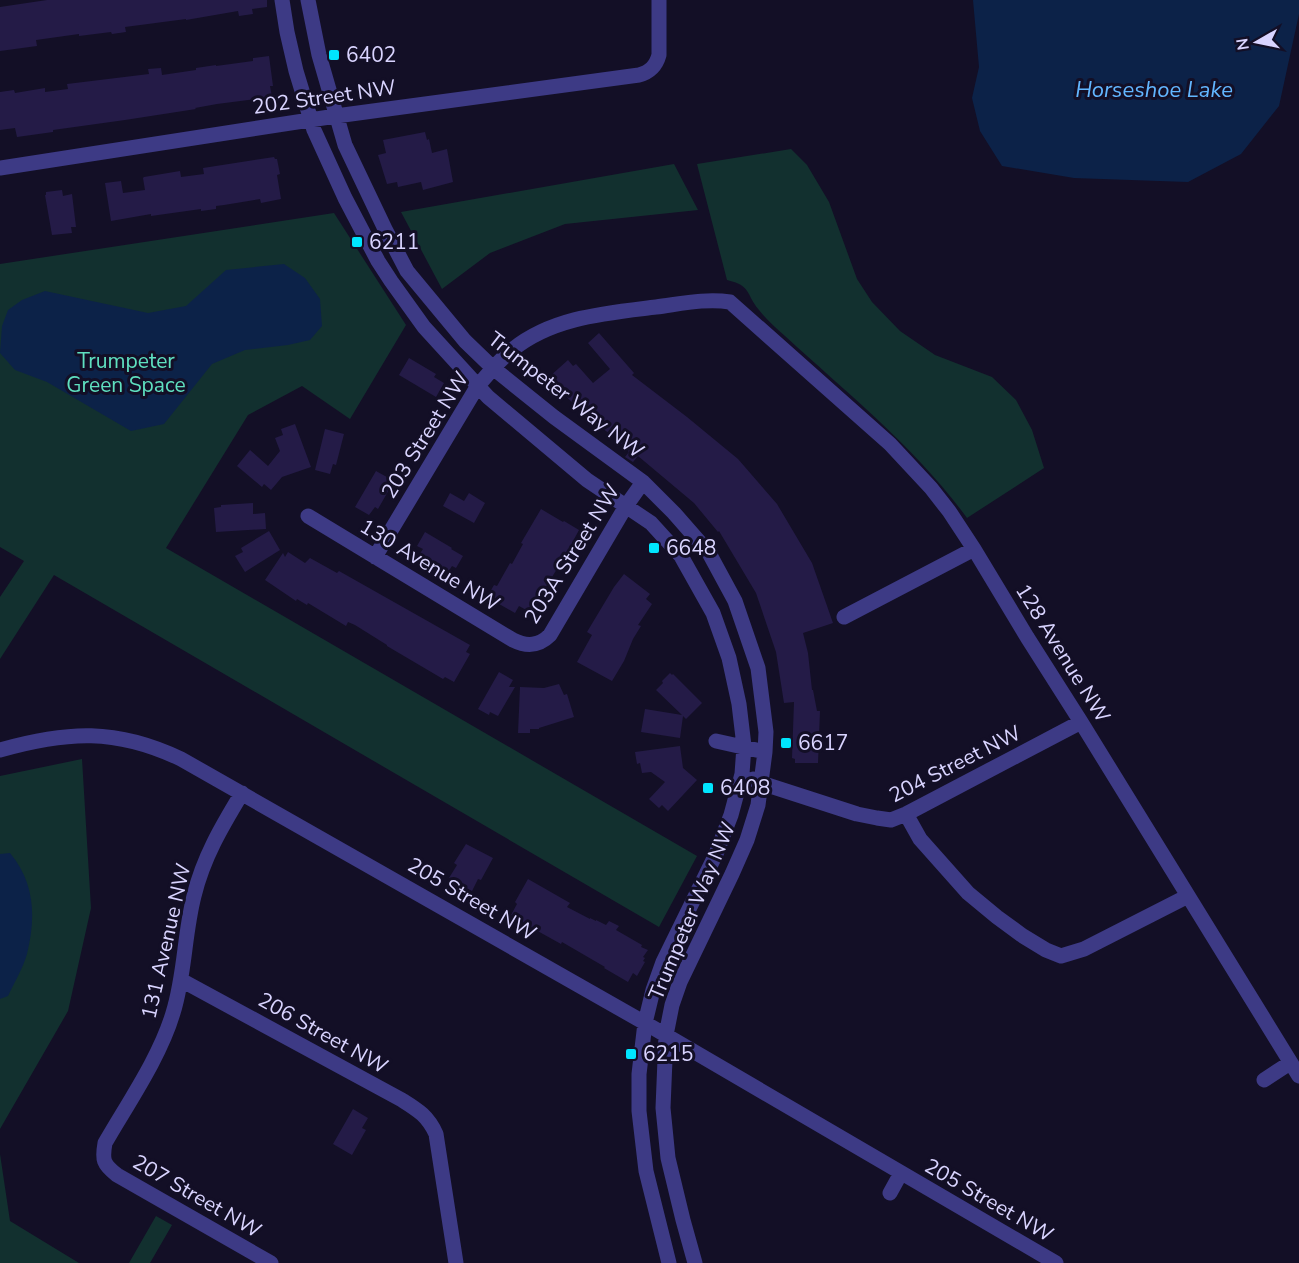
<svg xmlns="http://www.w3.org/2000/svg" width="1299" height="1263" font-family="'Nunito Sans',sans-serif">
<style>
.green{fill:#12302f}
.water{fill:#0c2248}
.building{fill:#241b47}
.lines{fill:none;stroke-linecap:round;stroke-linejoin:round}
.minor{stroke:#3d3a85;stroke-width:15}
.poi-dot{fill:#00e5ff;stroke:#130f26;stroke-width:2}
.labels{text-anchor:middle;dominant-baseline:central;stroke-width:6;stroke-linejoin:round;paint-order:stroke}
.poi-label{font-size:21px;fill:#d9d4ff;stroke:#130f26;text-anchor:start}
.street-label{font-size:21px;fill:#d9d4ff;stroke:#130f26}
.park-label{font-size:21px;fill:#5fe0c0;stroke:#130f26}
.water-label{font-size:22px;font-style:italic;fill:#62b6ff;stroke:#130f26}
</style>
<rect width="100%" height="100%" fill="#130f26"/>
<!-- green -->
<path class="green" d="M 791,149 L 807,165 L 829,202 L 857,279 L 872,302 L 900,331 L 935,355 L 992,377 L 1016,400 L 1032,430 L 1044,468 L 967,518 C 916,448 848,394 785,336 C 776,328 766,319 759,310 C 745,293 752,286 727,280 L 697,164 Z
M 674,164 L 698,210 L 565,224 L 490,253 L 442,289 L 401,212 Z
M 334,213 L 406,325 L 350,419 L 302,386 L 248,415 L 166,548 L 697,856 L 659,927 L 54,575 L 0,659 L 0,597 L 24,561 L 0,547 L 0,264 Z
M 82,759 L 91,908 L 68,1011 L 0,1129 L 0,776 Z
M 0,1154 L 10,1221 L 79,1263 L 0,1263 Z
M 156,1216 L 172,1225 L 150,1263 L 129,1263 Z"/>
<!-- water -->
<path class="water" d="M 973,0 L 1299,0 L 1299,14 L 1279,106 L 1241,154 L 1188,182 L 1074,178 L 1002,166 L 980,131 L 972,98 L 979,67 Z
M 284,264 L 305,278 L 320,299 L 322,326 L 310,340 L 288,345 L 245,350 L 212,364 L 164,424 L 131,431 L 47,382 L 15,370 L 0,353 L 2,326 L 8,310 L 22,300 L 45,291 L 148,313 L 186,306 L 226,270 Z
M 10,853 C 35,883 36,917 27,954 C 23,968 14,983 8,996 L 0,999 L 0,854 Z"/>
<!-- building -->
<path class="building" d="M 47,0 L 267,0 L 267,7 L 252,9 L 253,14 L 239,16 L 238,11 L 186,20 L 186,19 L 125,27 L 126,32 L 112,34 L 111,32 L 79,36 L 79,34 L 36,40 L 37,46 L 0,51 L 0,7 Z
M 269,56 L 273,86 L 270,86 L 272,97 L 217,104 L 195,108 L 196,109 L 125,120 L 53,130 L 53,132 L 17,137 L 15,128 L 0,130 L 0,92 L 14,90 L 15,93 L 45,88 L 45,92 L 68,89 L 67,84 L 149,74 L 148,69 L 161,68 L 162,75 L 196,70 L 196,68 L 216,65 L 216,66 L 253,61 L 253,58 Z
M 425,132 L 427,140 L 429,139 L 432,153 L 447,149 L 453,182 L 423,190 L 421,182 L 398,187 L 397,182 L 387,184 L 378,155 L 386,153 L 383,140 Z
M 274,157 L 275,159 L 277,159 L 280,174 L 277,175 L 281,199 L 261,203 L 260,199 L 224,205 L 216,206 L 216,209 L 201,211 L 201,209 L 151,216 L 151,214 L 111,221 L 105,183 L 121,181 L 123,193 L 145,190 L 143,178 L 144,177 L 180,171 L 181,177 L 204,174 L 203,168 Z
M 62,190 L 63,196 L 72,194 L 76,227 L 71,227 L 72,233 L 52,235 L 45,195 L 46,195 L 46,192 Z
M 599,333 L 634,373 L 632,375 L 687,417 L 738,459 L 777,504 L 812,563 L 833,623 L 803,633 L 808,653 L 812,690 L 813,690 L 817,711 L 820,711 L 818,763 L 795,763 L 795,759 L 792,758 L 794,702 L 784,703 L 776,652 L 756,593 L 719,531 L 718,532 L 694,503 L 638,456 L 633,462 L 625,457 L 629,452 L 622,446 L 623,445 L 589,417 L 587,418 L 582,411 L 581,412 L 563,393 L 561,394 L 553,385 L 554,383 L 549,377 L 568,360 L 573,366 L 576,364 L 593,383 L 610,369 L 588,343 Z
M 409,358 L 436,374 L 434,377 L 444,383 L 436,397 L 399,375 Z
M 295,424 L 311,467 L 282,477 L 271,490 L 264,484 L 262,487 L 237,466 L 250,450 L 268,466 L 280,451 L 275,438 L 283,435 L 281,429 Z
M 325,429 L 344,434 L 336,465 L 333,464 L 330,474 L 315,470 Z
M 376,471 L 394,481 L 378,509 L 375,507 L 369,515 L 355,507 Z
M 450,493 L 464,501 L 469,493 L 485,503 L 474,523 L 443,506 Z
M 253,503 L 253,514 L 265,513 L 266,529 L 216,532 L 214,508 L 221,507 L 221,505 Z
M 541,509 L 563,522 L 564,521 L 579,530 L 558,569 L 557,569 L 530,612 L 519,606 L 515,613 L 487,597 L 494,585 L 497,586 L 510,563 L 512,564 L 523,544 L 521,543 Z
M 269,531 L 280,550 L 245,572 L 235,556 L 243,552 L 241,548 Z
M 425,532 L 452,548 L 451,549 L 463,556 L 456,568 L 452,566 L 448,572 L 419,555 L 423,549 L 417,546 Z
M 288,552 L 305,563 L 310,558 L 337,573 L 339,571 L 470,645 L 466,652 L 470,654 L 454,682 L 445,677 L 443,679 L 387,646 L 387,645 L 355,625 L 348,622 L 346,626 L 308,603 L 307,605 L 297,599 L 296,601 L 265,580 L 283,553 L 285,557 Z
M 624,574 L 650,594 L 646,599 L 652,604 L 638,625 L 641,626 L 633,639 L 624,661 L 612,681 L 577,662 L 592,635 L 587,632 L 614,587 Z
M 499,672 L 513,680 L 509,687 L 515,687 L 498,716 L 490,712 L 489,715 L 478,709 Z
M 670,673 L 672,675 L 673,674 L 702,703 L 686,719 L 683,716 L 680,738 L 641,732 L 645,709 L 682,715 L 656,690 L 663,683 L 662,681 Z
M 559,684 L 564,695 L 567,694 L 574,717 L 539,728 L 539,729 L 530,729 L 530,733 L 518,733 L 520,687 L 544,688 Z
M 680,746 L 683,768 L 697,780 L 668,811 L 662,805 L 659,808 L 649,799 L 665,782 L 651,772 L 642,773 L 640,763 L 637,764 L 635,752 Z
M 466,844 L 493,858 L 481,880 L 478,879 L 472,891 L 449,878 L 457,865 L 454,863 Z
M 528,879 L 570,903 L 567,907 L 590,919 L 590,918 L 596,921 L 596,920 L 606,925 L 609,921 L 619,926 L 616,930 L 642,945 L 641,947 L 648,950 L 643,957 L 645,958 L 643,961 L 645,962 L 637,976 L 633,973 L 628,982 L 604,968 L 605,967 L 562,942 L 561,944 L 525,924 L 511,915 L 517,904 L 515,902 Z
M 353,1109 L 368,1118 L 362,1128 L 366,1130 L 352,1155 L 333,1144 Z"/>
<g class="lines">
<!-- minor -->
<path class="minor" d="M 282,0 L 287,32 L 296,71 L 314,130 L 345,198 L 378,261 L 391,281 L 424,327 L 488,397 L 587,480 L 651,523 L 681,556 L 713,613 L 729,658 L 739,704 L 744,746 L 742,774 L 731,815 L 716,854 L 663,962 L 653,990 L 645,1023 L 639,1074 L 639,1111 L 646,1171 L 669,1263
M 308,0 L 319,55 L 345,145 L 385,229 L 407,271 L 465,341 L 493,368 L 554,417 L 643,482 L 674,513 L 709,553 L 735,601 L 758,668 L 766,732 L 765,752 L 758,805 L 747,840 L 732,874 L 680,982 L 672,1005 L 666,1035 L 663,1108 L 668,1158 L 683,1220 L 695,1263
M 0,168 L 336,116 L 639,75 C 650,72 656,66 659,55 L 659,0
M 308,516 L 513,640 C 527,647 539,646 550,635 L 626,506 L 643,482
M 375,557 L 477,387 C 488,374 499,360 512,350 C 552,317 607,313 656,307 C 680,304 706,298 730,302 L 890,444 L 931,488 L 949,511 L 974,549 L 1027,637 L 1081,722 L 1299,1076
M 844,617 L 974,549
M 716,741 L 765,752
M 0,750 C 67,731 116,728 181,759 L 645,1023 L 1056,1263
M 753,779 L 761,783 L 857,814 L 877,818 L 891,820 L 906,814 L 1081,722
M 242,793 C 222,826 203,858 194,896 C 184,935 185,975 173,1013 C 160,1057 128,1103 105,1143 C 102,1160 103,1164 117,1175 L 271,1263
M 906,814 L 920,839 L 968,893 L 997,917 L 1023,936 L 1046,950 L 1061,956 L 1084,949 L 1188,896
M 181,980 L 402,1100 C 418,1110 428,1116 436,1134 L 456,1263
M 1264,1080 L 1290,1063
M 890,1193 L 901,1173"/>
</g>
<!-- markers -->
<g class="poi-dot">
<rect x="328" y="49" width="12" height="12" rx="3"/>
<rect x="351" y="236" width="12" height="12" rx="3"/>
<rect x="648" y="542" width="12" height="12" rx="3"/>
<rect x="780" y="737" width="12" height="12" rx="3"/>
<rect x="702" y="782" width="12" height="12" rx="3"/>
<rect x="625" y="1048" width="12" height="12" rx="3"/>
</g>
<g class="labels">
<!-- poi labels -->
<g class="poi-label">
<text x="346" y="55">6402</text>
<text x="369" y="242">6211</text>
<text x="666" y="548">6648</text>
<text x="798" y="743">6617</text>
<text x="720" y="788">6408</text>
<text x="643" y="1054">6215</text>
</g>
<!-- street labels -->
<g class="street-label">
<text transform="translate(324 97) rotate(-8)">202 Street NW</text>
<text transform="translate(566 395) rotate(38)">Trumpeter Way NW</text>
<text transform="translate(425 435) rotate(-58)">203 Street NW</text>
<text transform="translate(572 554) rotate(-58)">203A Street NW</text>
<text transform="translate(430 565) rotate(31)">130 Avenue NW</text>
<text transform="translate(1063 653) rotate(58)">128 Avenue NW</text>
<text transform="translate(955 764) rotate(-27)">204 Street NW</text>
<text transform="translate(472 899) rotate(30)">205 Street NW</text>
<text transform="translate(692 911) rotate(-67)">Trumpeter Way NW</text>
<text transform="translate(166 941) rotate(-77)">131 Avenue NW</text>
<text transform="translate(323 1033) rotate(29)">206 Street NW</text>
<text transform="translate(197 1196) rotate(30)">207 Street NW</text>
<text transform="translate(989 1200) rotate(30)">205 Street NW</text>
</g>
<!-- park labels -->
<g class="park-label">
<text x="126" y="361">Trumpeter<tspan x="126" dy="24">Green Space</tspan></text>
</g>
<!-- water labels -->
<g class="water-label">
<text x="1154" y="90">Horseshoe Lake</text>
</g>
</g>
<!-- north arrow -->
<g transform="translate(1257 42) rotate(261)" stroke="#130f26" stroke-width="4.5" paint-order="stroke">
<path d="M0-4.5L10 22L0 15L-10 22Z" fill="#d9d4ff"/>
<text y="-9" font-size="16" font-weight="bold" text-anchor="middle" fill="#d9d4ff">N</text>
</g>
</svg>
